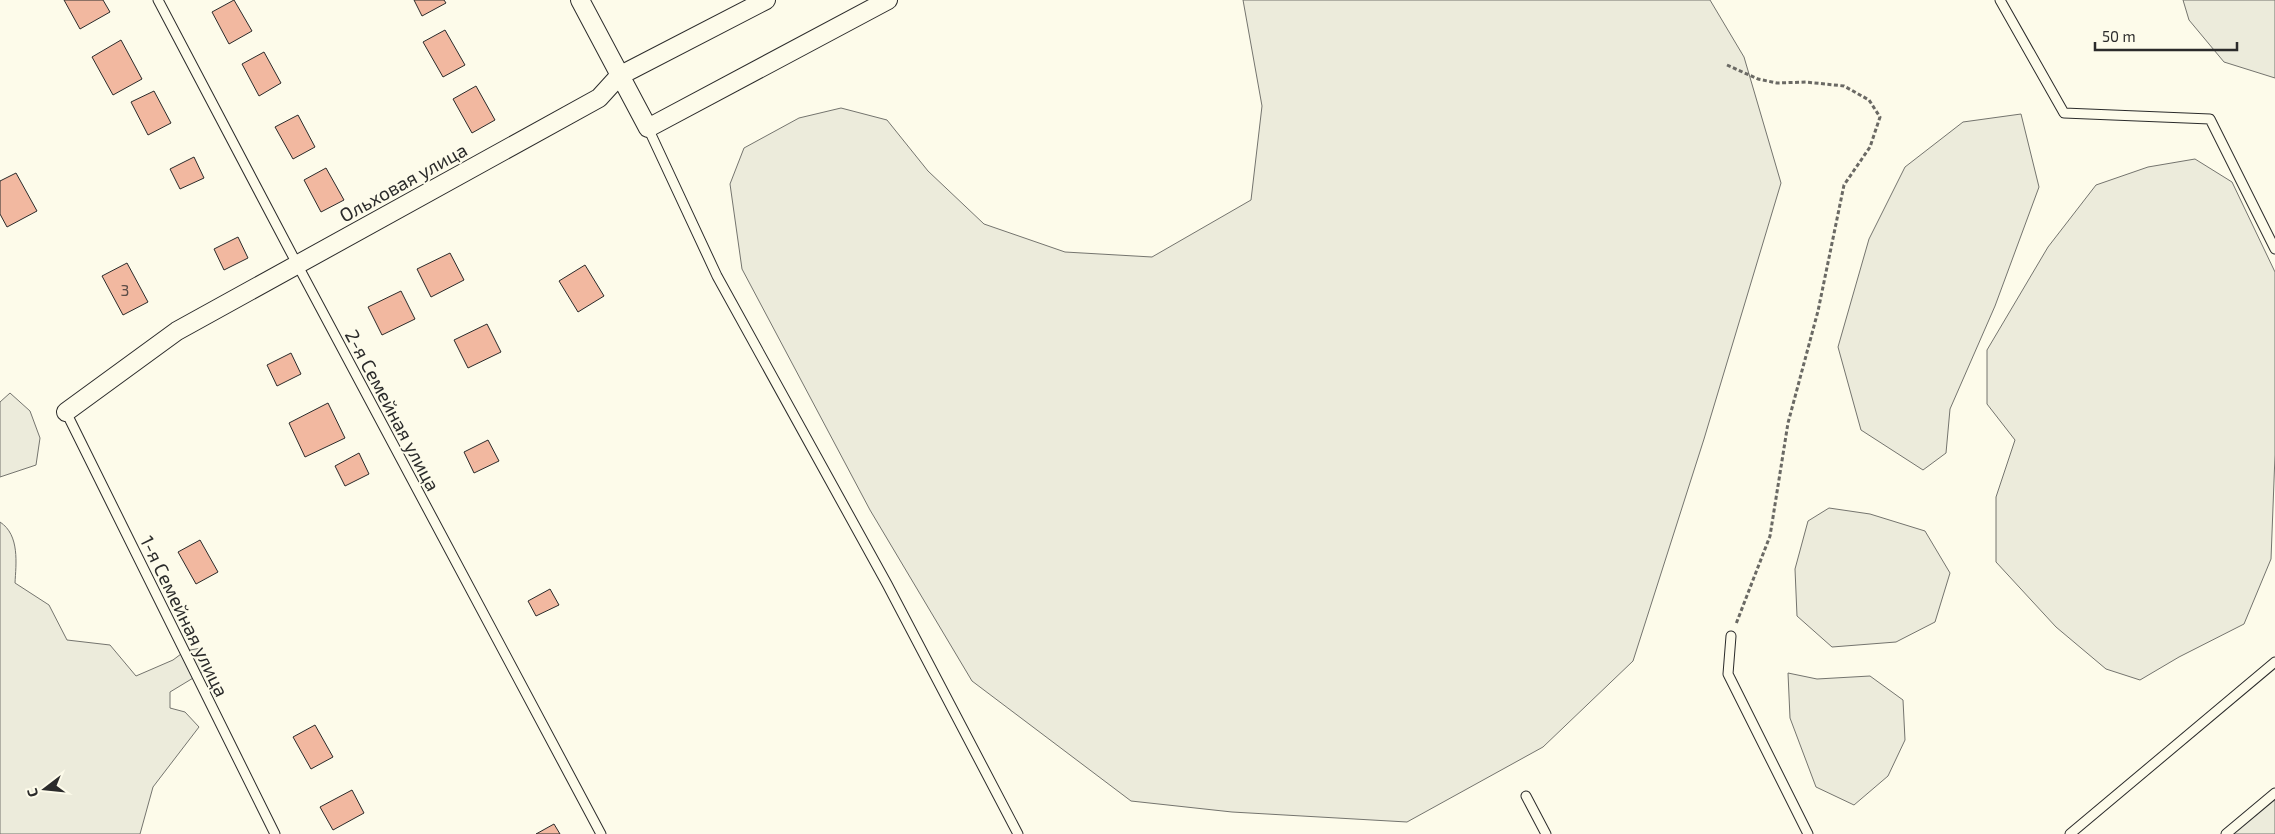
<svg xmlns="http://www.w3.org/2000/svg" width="2275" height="834" font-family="'Exo 2',sans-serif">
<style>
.green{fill:#ecebdb;stroke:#74746e}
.building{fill:#f2b8a0;stroke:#2b2b2b}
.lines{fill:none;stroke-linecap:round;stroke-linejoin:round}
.service-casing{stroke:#2b2b2b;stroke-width:11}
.minor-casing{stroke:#2b2b2b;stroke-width:20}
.path{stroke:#6a6964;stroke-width:3;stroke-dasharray:4 2.5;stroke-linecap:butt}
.service{stroke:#fdfbea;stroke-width:9}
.minor{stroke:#fdfbea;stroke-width:18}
.labels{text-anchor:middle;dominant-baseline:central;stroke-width:4;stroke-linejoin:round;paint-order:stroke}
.number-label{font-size:16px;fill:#5d4e48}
.street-label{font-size:19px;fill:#2b2b2b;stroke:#fdfbea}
</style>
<rect width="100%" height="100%" fill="#fdfbea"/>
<!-- green -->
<path class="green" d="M 1243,0 L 1710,0 L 1744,57 L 1781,183 L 1704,439 L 1633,661 L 1543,747 L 1407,822 L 1232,812 L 1131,801 L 972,681 L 870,510 L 742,269 L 730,184 L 744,148 L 799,118 L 841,108 L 887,120 L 928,171 L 984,224 L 1065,252 L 1152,257 L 1251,200 L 1262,106 Z
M 2183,0 L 2275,0 L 2275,78 L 2224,62 L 2189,20 Z
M 2021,114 L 2039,187 L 1995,306 L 1950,409 L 1946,453 L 1923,470 L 1861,430 L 1838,347 L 1869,239 L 1905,167 L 1963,122 Z
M 2195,159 L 2232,182 L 2275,272 L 2275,455 L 2271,559 L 2244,624 L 2179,657 L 2140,680 L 2106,669 L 2056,627 L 1996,562 L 1996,497 L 2015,440 L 1987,404 L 1987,350 L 2048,247 L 2096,185 L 2148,167 Z
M 10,393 L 30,411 L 40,438 L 36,465 L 0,477 L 0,402 Z
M 1829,508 L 1870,514 L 1925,531 L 1950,573 L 1935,622 L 1896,642 L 1832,647 L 1797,616 L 1795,569 L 1808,521 Z
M 0,522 C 20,535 16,564 15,583 L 49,605 L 67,640 L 110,645 L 136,676 L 173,660 L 185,651 L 201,648 L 208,669 L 170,692 L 170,708 L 185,712 L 199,727 L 153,787 L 140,834 L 0,834 Z
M 1788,673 L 1817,679 L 1870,676 L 1903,700 L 1905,740 L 1888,776 L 1854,805 L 1816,787 L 1790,718 Z
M 2275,798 L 2275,834 L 2232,834 Z"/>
<!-- building -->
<path class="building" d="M 64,0 L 103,0 L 110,12 L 80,29 Z
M 234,0 L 252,31 L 229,44 L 212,12 Z
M 414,0 L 444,0 L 446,3 L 422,16 Z
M 445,30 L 465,65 L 443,77 L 423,42 Z
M 121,40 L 142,79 L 113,95 L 92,57 Z
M 264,52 L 281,83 L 259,96 L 242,64 Z
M 476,86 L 495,120 L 472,133 L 453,99 Z
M 154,91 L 171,123 L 148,135 L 131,102 Z
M 298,115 L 315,147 L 293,159 L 275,127 Z
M 194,157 L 204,178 L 180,189 L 170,169 Z
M 326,168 L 344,200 L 321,212 L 304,180 Z
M 16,173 L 37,211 L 7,227 L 0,214 L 0,181 Z
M 238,237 L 248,258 L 224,270 L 214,249 Z
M 450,253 L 464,280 L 431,297 L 417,269 Z
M 127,263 L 148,302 L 123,315 L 102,276 Z
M 585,265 L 604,296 L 578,312 L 559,281 Z
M 401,291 L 415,319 L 382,335 L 368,307 Z
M 487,324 L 501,352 L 468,368 L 454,340 Z
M 291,353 L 301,374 L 277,386 L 267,365 Z
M 328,403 L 345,438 L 305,457 L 289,423 Z
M 488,440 L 499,461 L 474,473 L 464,452 Z
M 359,453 L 369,474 L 345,486 L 335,466 Z
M 200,540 L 218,572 L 196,584 L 178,552 Z
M 550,589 L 559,605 L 536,616 L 528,601 Z
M 315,725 L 333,757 L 311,769 L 293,737 Z
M 352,790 L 364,813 L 333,830 L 320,807 Z
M 554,824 L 560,834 L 536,834 Z"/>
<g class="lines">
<!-- service casing -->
<g class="service-casing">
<path id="service" d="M 158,0 L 297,264 L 601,834
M 2000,0 L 2064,113 L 2210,119 L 2275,249
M 648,128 L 717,276 L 887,584 L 1018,834
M 66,412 L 275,834
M 1731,636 L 1728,674 L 1808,834
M 1526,796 L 1546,834
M 2070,834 L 2275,662
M 2226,834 L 2275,793"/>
</g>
<!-- minor casing -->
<g class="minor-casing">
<path id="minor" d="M 580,0 L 648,128 L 888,0
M 66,412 L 177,331 L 599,98 L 619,76 L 766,0"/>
</g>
<!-- path -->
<path class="path" d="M 1727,65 L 1758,79 L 1777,83 L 1806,82 L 1844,86 L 1869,100 L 1880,117 L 1870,147 L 1844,185 L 1818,311 L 1788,423 L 1770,536 L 1736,624"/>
<!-- service -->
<use href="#service" class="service"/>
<!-- minor -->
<use href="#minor" class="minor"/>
</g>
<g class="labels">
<!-- number labels -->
<g class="number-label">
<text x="125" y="289">3</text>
</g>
<!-- street labels -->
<g class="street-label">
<text transform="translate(403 182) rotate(-29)">Ольховая улица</text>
<text transform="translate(393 410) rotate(62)">2-я Семейная улица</text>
<text transform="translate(185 616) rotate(64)">1-я Семейная улица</text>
</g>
</g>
<!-- north arrow -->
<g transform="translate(45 789) rotate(254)" stroke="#fdfbea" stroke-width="4" paint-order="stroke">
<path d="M0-4L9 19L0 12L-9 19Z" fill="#2b2b2b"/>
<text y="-8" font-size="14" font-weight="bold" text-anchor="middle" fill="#2b2b2b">С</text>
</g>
<!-- scale -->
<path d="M2095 42v8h142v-8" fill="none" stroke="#2b2b2b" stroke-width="2.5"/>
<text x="2102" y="42" font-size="15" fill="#2b2b2b" stroke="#fdfbea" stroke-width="4" paint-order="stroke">50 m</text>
</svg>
